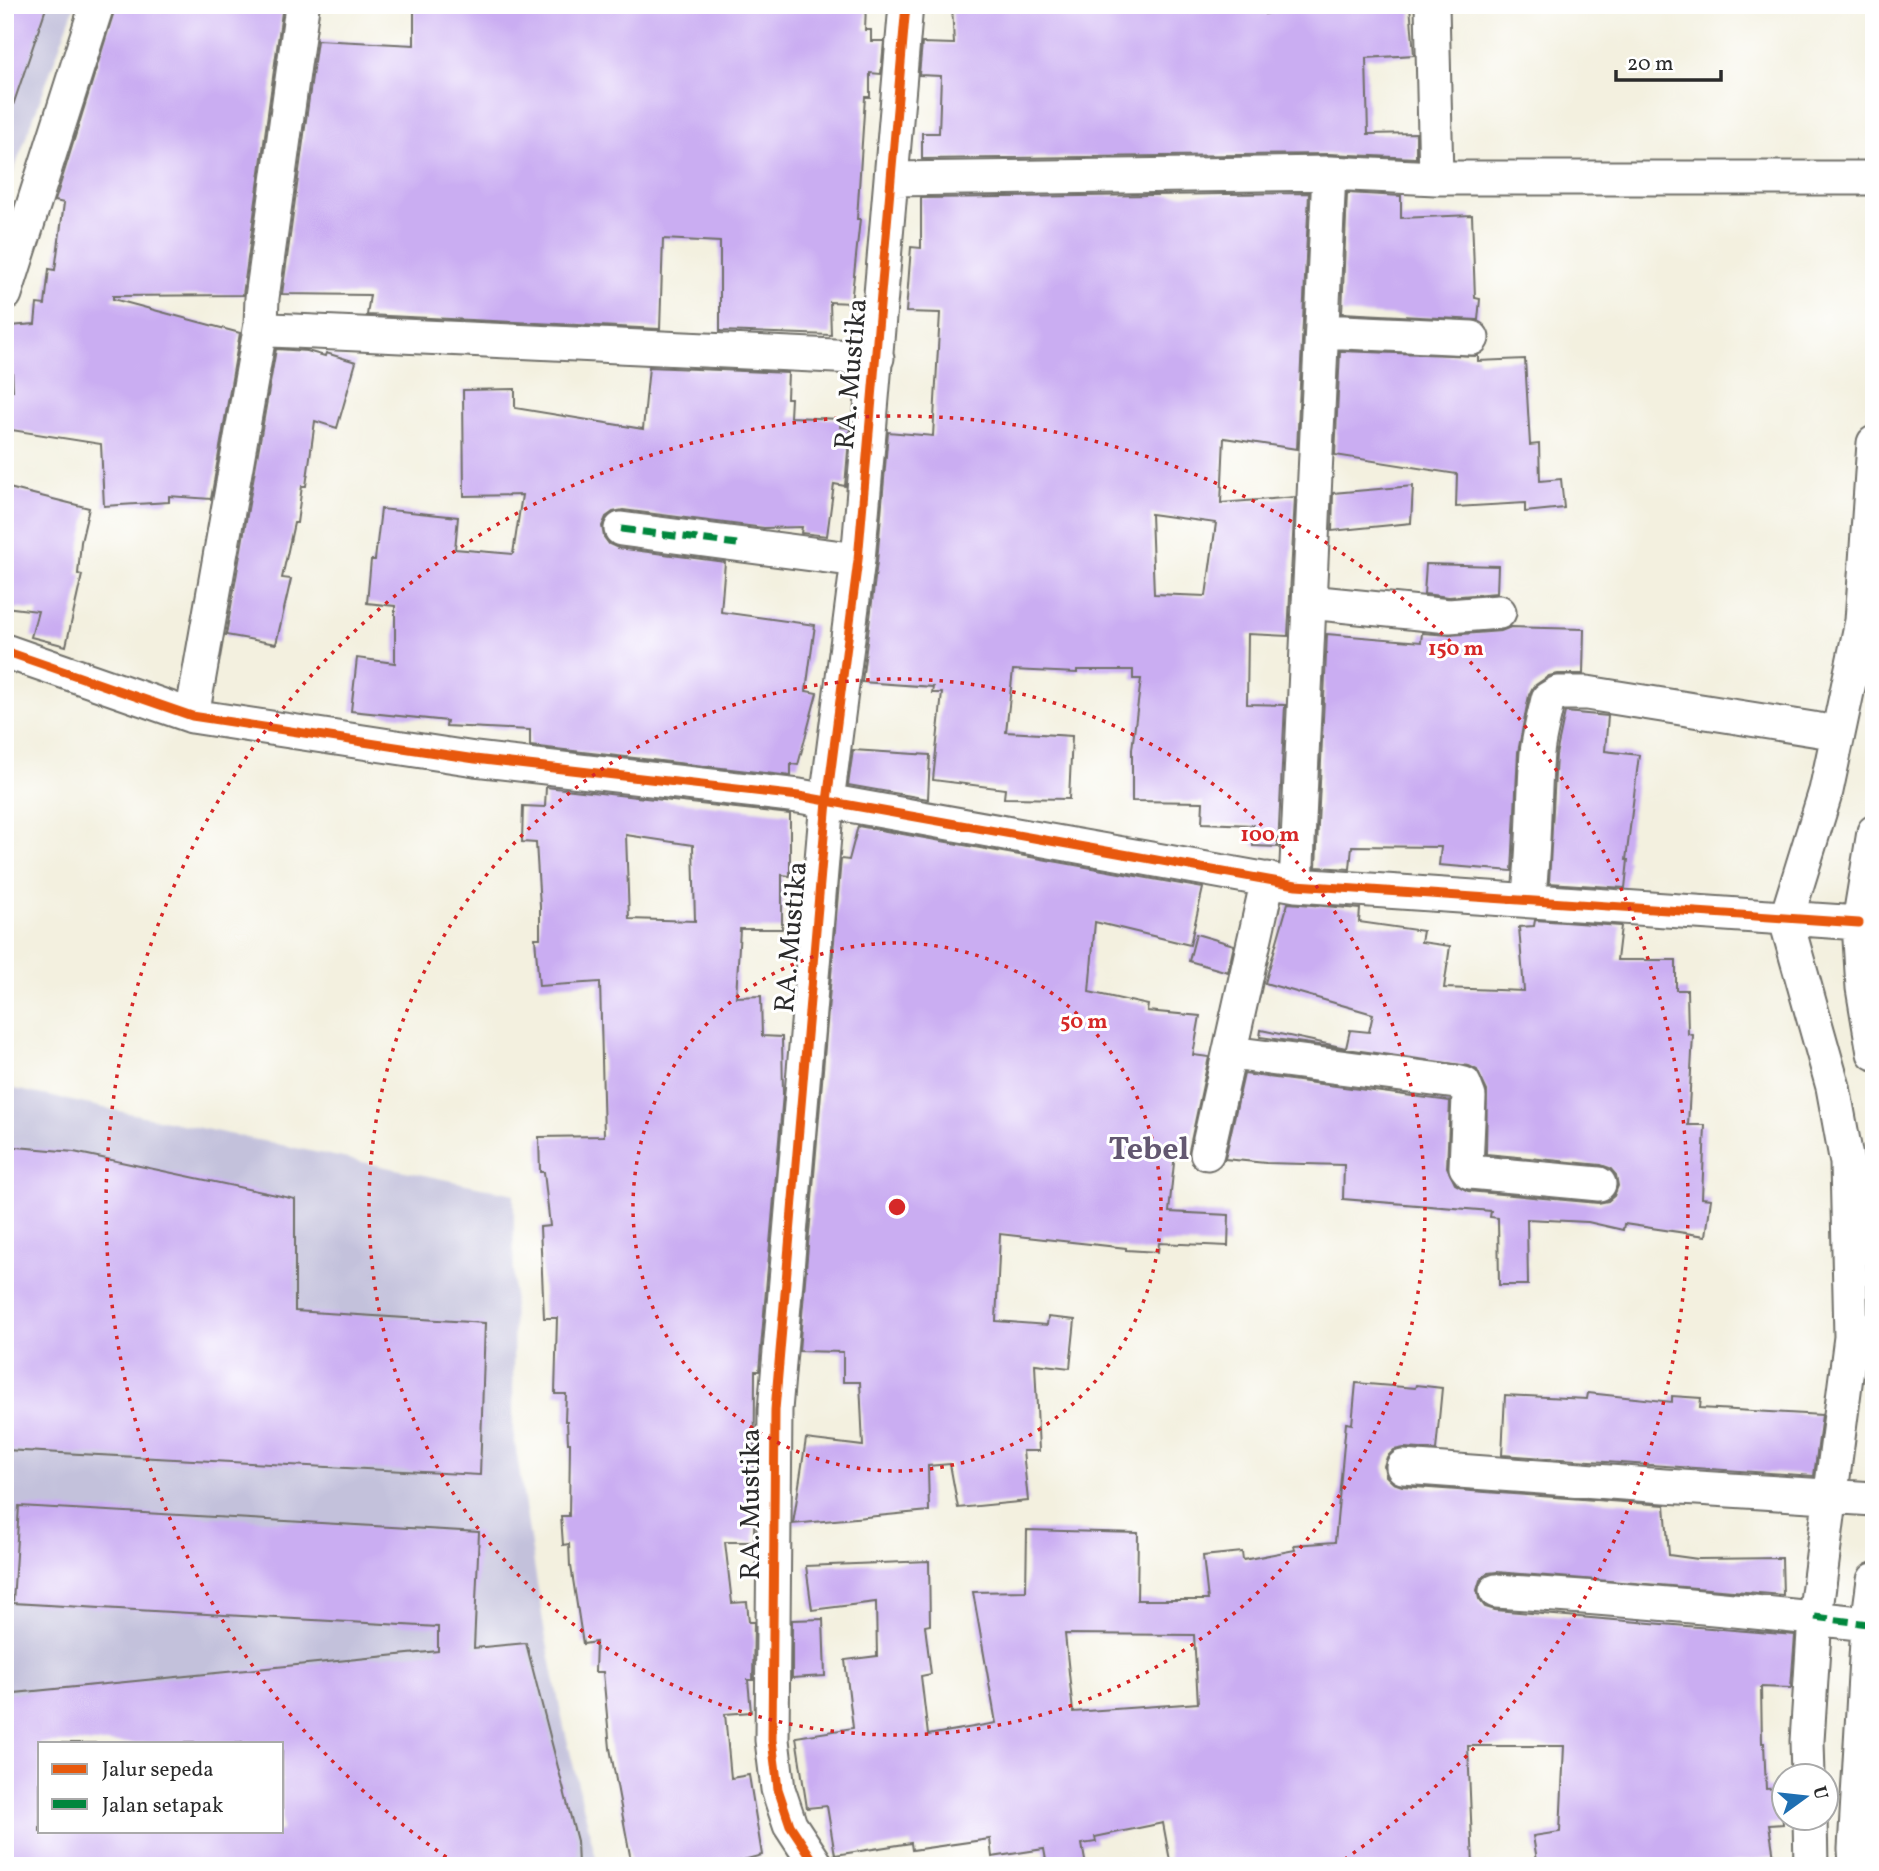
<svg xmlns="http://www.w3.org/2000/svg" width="1879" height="1871" font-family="Vollkorn,serif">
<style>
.industrial{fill:#c3c1db;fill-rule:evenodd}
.building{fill:#caadf2;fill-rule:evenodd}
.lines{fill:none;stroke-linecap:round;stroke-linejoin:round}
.street-casing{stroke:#71706a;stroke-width:37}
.street{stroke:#fff;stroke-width:33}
.quiet{stroke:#00873e;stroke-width:7;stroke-dasharray:14 7;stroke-linecap:butt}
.cycleway-casing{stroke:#fff;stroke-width:13}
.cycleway{stroke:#e8590c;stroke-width:9}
.ring{fill:none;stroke:#d62828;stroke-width:3.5;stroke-dasharray:3.5 7}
.labels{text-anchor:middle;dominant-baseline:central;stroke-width:6;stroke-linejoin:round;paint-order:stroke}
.street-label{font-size:28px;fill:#2b2b2b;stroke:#fff}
.quarter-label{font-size:32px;font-weight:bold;fill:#635871;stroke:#fff}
.centre{fill:#d62828;stroke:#fff;stroke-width:3.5}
.ring-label{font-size:21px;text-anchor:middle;font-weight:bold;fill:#d62828;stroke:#fff;stroke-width:6;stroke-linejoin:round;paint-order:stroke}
</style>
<rect width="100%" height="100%" fill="#fff"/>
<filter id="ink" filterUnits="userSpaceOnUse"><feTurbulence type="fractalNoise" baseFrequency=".0143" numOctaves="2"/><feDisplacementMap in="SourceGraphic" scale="14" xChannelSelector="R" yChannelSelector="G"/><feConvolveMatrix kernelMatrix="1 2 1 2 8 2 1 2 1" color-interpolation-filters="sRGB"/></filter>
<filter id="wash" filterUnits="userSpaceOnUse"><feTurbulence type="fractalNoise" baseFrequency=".00686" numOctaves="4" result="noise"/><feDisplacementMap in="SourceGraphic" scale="28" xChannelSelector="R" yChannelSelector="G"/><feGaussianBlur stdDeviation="1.57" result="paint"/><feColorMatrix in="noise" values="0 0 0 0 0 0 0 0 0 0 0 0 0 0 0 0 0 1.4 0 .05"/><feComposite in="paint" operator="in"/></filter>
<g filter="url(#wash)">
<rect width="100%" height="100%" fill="#f3f0df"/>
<!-- industrial -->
<path class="industrial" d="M 5,5 L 75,5 L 5,195 Z
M 5,1087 L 514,1194 L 513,1430 L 544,1628 L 564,1727 L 598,1866 L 5,1866 ZM 40,1743 L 282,1743 L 282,1831 L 40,1831 Z"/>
<g id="blocks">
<!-- building -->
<path class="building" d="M 5,5 L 47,5 L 10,114 L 5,113 Z
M 116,5 L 283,5 L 243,295 L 113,296 L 113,299 L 240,333 L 211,499 L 169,496 L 169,502 L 104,506 L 101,444 L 5,429 L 5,389 L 13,391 L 10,326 L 35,324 L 37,304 L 45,305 L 49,269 L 55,270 L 64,203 L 55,201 Z
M 441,5 L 866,5 L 865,30 L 871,30 L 871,41 L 884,41 L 881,74 L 870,73 L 870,97 L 865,97 L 857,219 L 860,219 L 851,303 L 830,302 L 831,335 L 720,331 L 720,242 L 663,239 L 660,329 L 367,315 L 370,295 L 282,294 L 317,40 L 414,45 L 414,7 Z
M 952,5 L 1187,5 L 1187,11 L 1265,11 L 1265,14 L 1305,5 L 1410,5 L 1414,55 L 1366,58 L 1368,134 L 1416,133 L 1416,158 L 1329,154 L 922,159 L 922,133 L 939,133 L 941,76 L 919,75 L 922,43 L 954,44 Z
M 1309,193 L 1297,449 L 1224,438 L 1221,503 L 1295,497 L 1288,636 L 1248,634 L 1247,704 L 1285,705 L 1278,847 L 1253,846 L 1253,825 L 1202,823 L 1203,802 L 1132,801 L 1132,749 L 1141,679 L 1133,679 L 1133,670 L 1077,670 L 1077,673 L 1013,670 L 1006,732 L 1072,736 L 1069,799 L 1004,798 L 1005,789 L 933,780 L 942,693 L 932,693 L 933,687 L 862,682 L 877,562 L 888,432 L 933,436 L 940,313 L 906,312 L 911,247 L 921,248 L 921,198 ZM 1151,514 L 1216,523 L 1206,596 L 1154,594 Z
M 1347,193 L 1401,196 L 1401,218 L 1472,215 L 1475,298 L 1480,299 L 1478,320 L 1342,313 Z
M 276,349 L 307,351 L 325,356 L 326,353 L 356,362 L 337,428 L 315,421 L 306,486 L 302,486 L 297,523 L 294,523 L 282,578 L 291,579 L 276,644 L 226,635 Z
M 1340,351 L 1478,356 L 1478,361 L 1525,359 L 1530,445 L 1539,444 L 1540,481 L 1561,479 L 1564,508 L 1525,512 L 1525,503 L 1456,507 L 1457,474 L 1335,455 Z
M 649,367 L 788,373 L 787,398 L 791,398 L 790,417 L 841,419 L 840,427 L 850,428 L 845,486 L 834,484 L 827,536 L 801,533 L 802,527 L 764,528 L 623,510 L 613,512 L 606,517 L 602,526 L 604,537 L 609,544 L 618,548 L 725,562 L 721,612 L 815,625 L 806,691 L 817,693 L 798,765 L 791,764 L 791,776 L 530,746 L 530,730 L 446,726 L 447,721 L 351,711 L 357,658 L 395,663 L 395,606 L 367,603 L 371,560 L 375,560 L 381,509 L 458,517 L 455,549 L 513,554 L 522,495 L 464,496 L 463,390 L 515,389 L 515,408 L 643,429 Z
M 1413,486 L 1411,523 L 1332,531 L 1333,493 Z
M 5,487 L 89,508 L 81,542 L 78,574 L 82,575 L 66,646 L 31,637 L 38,611 L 5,607 Z
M 1426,564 L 1498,566 L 1497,593 L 1449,597 L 1424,594 Z
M 1511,627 L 1584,629 L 1583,674 L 1558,674 L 1549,676 L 1533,687 L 1529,695 L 1518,752 L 1512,871 L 1439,865 L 1441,847 L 1352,846 L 1350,869 L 1316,867 L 1327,634 L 1421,642 L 1422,633 L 1450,635 L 1501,631 Z
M 1565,712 L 1608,716 L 1605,751 L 1639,755 L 1626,860 L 1628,860 L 1625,888 L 1549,883 L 1556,755 Z
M 853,750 L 930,755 L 928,799 L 848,785 Z
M 546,787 L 790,814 L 790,876 L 782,875 L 782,929 L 740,929 L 736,997 L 761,996 L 762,1036 L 782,1037 L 783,1094 L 759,1371 L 755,1371 L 754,1542 L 725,1542 L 732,1603 L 747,1602 L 749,1622 L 754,1622 L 753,1680 L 748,1680 L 751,1712 L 725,1714 L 731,1778 L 749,1775 L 762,1855 L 721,1866 L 632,1866 L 610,1748 L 603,1672 L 595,1672 L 596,1642 L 583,1644 L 571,1566 L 570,1566 L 569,1544 L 563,1545 L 561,1516 L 569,1516 L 570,1443 L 568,1443 L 567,1421 L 565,1421 L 566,1394 L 555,1394 L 557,1318 L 544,1318 L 540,1227 L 550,1226 L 544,1172 L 540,1172 L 539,1137 L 604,1136 L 600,982 L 539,986 L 535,938 L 540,938 L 540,906 L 536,843 L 522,842 L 523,806 L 545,807 ZM 626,835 L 693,845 L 695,921 L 629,919 Z
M 858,826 L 1203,888 L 1190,945 L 1095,922 L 1089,992 L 1148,1005 L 1147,1011 L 1200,1016 L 1193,1055 L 1209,1057 L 1188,1155 L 1175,1153 L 1169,1212 L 1229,1215 L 1228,1246 L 1159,1243 L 1158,1252 L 1126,1250 L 1126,1248 L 1000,1234 L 996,1321 L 1047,1325 L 1048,1317 L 1075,1320 L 1070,1368 L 1035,1364 L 1039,1451 L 1023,1451 L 1028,1501 L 958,1508 L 950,1464 L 928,1466 L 929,1511 L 793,1524 L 806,1439 L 863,1446 L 860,1382 L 843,1382 L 843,1352 L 799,1351 L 841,859 L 849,860 Z
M 1288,903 L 1360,909 L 1359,922 L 1423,931 L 1421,942 L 1450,946 L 1444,988 L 1524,991 L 1519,927 L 1534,926 L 1535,920 L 1621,926 L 1617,960 L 1676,960 L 1676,990 L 1687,990 L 1688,1034 L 1693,1035 L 1688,1125 L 1705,1125 L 1702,1198 L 1711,1199 L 1706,1236 L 1624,1224 L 1623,1230 L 1588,1222 L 1527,1219 L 1528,1285 L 1499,1285 L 1498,1218 L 1490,1217 L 1491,1211 L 1343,1199 L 1344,1165 L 1266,1163 L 1225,1159 L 1244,1074 L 1450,1101 L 1447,1167 L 1455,1184 L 1468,1191 L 1598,1203 L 1608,1201 L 1614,1196 L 1618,1186 L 1616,1175 L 1610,1168 L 1601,1165 L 1486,1154 L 1487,1091 L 1477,1070 L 1469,1066 L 1260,1037 L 1261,1030 L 1346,1048 L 1350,1030 L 1369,1032 L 1373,1014 L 1265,983 Z
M 1196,934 L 1234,945 L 1228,972 L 1189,961 Z
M 5,1146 L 74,1152 L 295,1199 L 295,1311 L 485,1323 L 480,1475 L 5,1450 Z
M 1356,1383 L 1415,1388 L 1416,1385 L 1442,1388 L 1436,1450 L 1404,1448 L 1394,1450 L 1387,1457 L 1384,1466 L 1386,1476 L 1393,1483 L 1402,1486 L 1665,1505 L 1669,1555 L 1698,1559 L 1782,1558 L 1783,1595 L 1497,1572 L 1488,1573 L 1480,1580 L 1477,1590 L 1479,1599 L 1485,1607 L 1495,1610 L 1795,1635 L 1791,1688 L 1761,1687 L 1762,1743 L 1764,1743 L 1766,1789 L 1780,1788 L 1783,1824 L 1769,1825 L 1774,1857 L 1710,1865 L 1538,1866 L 1533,1836 L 1560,1832 L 1564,1746 L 1468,1746 L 1473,1866 L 1171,1866 L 1163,1823 L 1095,1837 L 1096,1842 L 1082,1844 L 1086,1866 L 1047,1866 L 1044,1849 L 992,1857 L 990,1839 L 912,1850 L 911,1843 L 835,1855 L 827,1806 L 807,1808 L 796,1737 L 853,1728 L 845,1660 L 877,1656 L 876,1602 L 812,1610 L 806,1566 L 929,1561 L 930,1625 L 925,1626 L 931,1674 L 921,1676 L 928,1735 L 996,1723 L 973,1592 L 1026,1591 L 1027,1530 L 1138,1533 L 1137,1600 L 1208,1600 L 1203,1556 L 1242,1552 L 1243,1560 L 1295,1550 L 1294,1545 L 1335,1542 L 1346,1423 L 1352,1424 ZM 1065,1634 L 1194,1635 L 1198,1703 L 1073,1712 Z
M 1588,1393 L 1672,1402 L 1672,1396 L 1701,1398 L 1700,1408 L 1822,1415 L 1814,1476 L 1502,1455 L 1505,1395 L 1587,1399 Z
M 19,1506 L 479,1532 L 474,1648 L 526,1643 L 577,1841 L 578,1866 L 5,1866 L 5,1694 L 438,1651 L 438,1627 L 13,1603 ZM 40,1743 L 282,1743 L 282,1831 L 40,1831 Z
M 823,1619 L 825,1676 L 792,1678 L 792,1620 Z"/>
</g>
</g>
<g filter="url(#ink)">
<use href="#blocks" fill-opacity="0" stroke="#71706a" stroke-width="2"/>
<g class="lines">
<!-- street casing -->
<g class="street-casing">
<path id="street" d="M 1432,5 L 1436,178
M 302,7 L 262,298 L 261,324 L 272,330 L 877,358
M 891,179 L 1329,173 L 1436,178 L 1874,178
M 5,294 L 97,5
M 1322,331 L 1472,338
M 621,529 L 858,560
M 1309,602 L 1449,616 L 1499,612
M 5,651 L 192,716 L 475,759 L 799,796 L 1296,885 L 1859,923
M 192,716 L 261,324
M 1874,832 L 1859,923 L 1863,988 L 1874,1053
M 1296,885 L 1329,173
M 1528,900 C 1535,851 1533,802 1537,753 C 1539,735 1544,717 1548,699 L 1558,693 L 1587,693 L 1838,733
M 1231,1053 L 1456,1082 L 1464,1084 L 1469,1097 L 1466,1167 L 1470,1172 L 1599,1184
M 1207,1153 L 1268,879
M 1403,1467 L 1665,1486 L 1874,1499
M 1496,1591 C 1620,1599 1744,1610 1868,1624
M 1808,1776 L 1807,1741 L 1815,1617 L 1851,1337 L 1847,1163 L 1833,1087 L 1786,920 L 1826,791 L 1862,621 L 1874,443
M 1810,1818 L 1811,1866
M 817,1866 L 790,1825 L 778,1789 L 772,1740 L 775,1410 L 827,801 L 858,560 L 906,5
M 1856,1866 L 1855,1849 L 1868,1624 L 1874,1580"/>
</g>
<!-- street -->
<use href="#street" class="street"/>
<!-- quiet -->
<path class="quiet" d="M 621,529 L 737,544
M 1815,1617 L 1868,1624"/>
<!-- cycleway casing -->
<g class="cycleway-casing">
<path id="cycleway" d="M 5,651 L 192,716 L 475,759 L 799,796 L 1296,885 L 1859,923
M 817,1866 L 790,1825 L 778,1789 L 772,1740 L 775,1410 L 827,801 L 858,560 L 906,5"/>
</g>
<!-- cycleway -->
<use href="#cycleway" class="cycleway"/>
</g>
</g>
<!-- distance rings -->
<g class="ring">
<circle cx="897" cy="1207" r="264"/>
<circle cx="897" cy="1207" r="528"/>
<path d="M455 1863A791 791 0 1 1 1339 1863"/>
</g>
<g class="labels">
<!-- street labels -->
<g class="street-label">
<text transform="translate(852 374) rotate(-85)">RA. Mustika</text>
<text transform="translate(792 937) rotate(-85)">RA. Mustika</text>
<text transform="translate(751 1504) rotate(-90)">RA. Mustika</text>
</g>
<!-- quarter labels -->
<g class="quarter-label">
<text x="1149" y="1151">Tebel</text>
</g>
</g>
<circle cx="897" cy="1207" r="10" class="centre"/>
<g class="ring-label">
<text x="1456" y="655">150 m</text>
<text x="1270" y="841">100 m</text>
<text x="1084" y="1028">50 m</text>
</g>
<!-- margin -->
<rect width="1879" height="1871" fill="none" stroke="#fff" stroke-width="28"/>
<!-- legend -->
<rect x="38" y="1742" width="245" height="91" fill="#ffffff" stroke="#aaaaaa" stroke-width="2"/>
<rect x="52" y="1764" width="35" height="10" fill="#e8590c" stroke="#aaaaaa" stroke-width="2"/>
<text x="102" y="1776" font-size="21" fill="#2b2b2b">Jalur sepeda</text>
<rect x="52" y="1799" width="35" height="10" fill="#00873e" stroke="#aaaaaa" stroke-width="2"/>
<text x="102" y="1812" font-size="21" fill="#2b2b2b">Jalan setapak</text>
<!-- north arrow -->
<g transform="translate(1805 1797) rotate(75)"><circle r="33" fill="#ffffff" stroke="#aaaaaa" stroke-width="2"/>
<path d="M0-5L12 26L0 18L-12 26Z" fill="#1f6fb2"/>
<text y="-10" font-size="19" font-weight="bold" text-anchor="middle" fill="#2b2b2b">U</text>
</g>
<!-- scale -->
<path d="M1616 70v10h105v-10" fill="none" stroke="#2b2b2b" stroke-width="3.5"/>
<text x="1627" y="70" font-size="21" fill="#2b2b2b" stroke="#ffffff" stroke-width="5" paint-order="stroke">20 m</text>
</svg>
